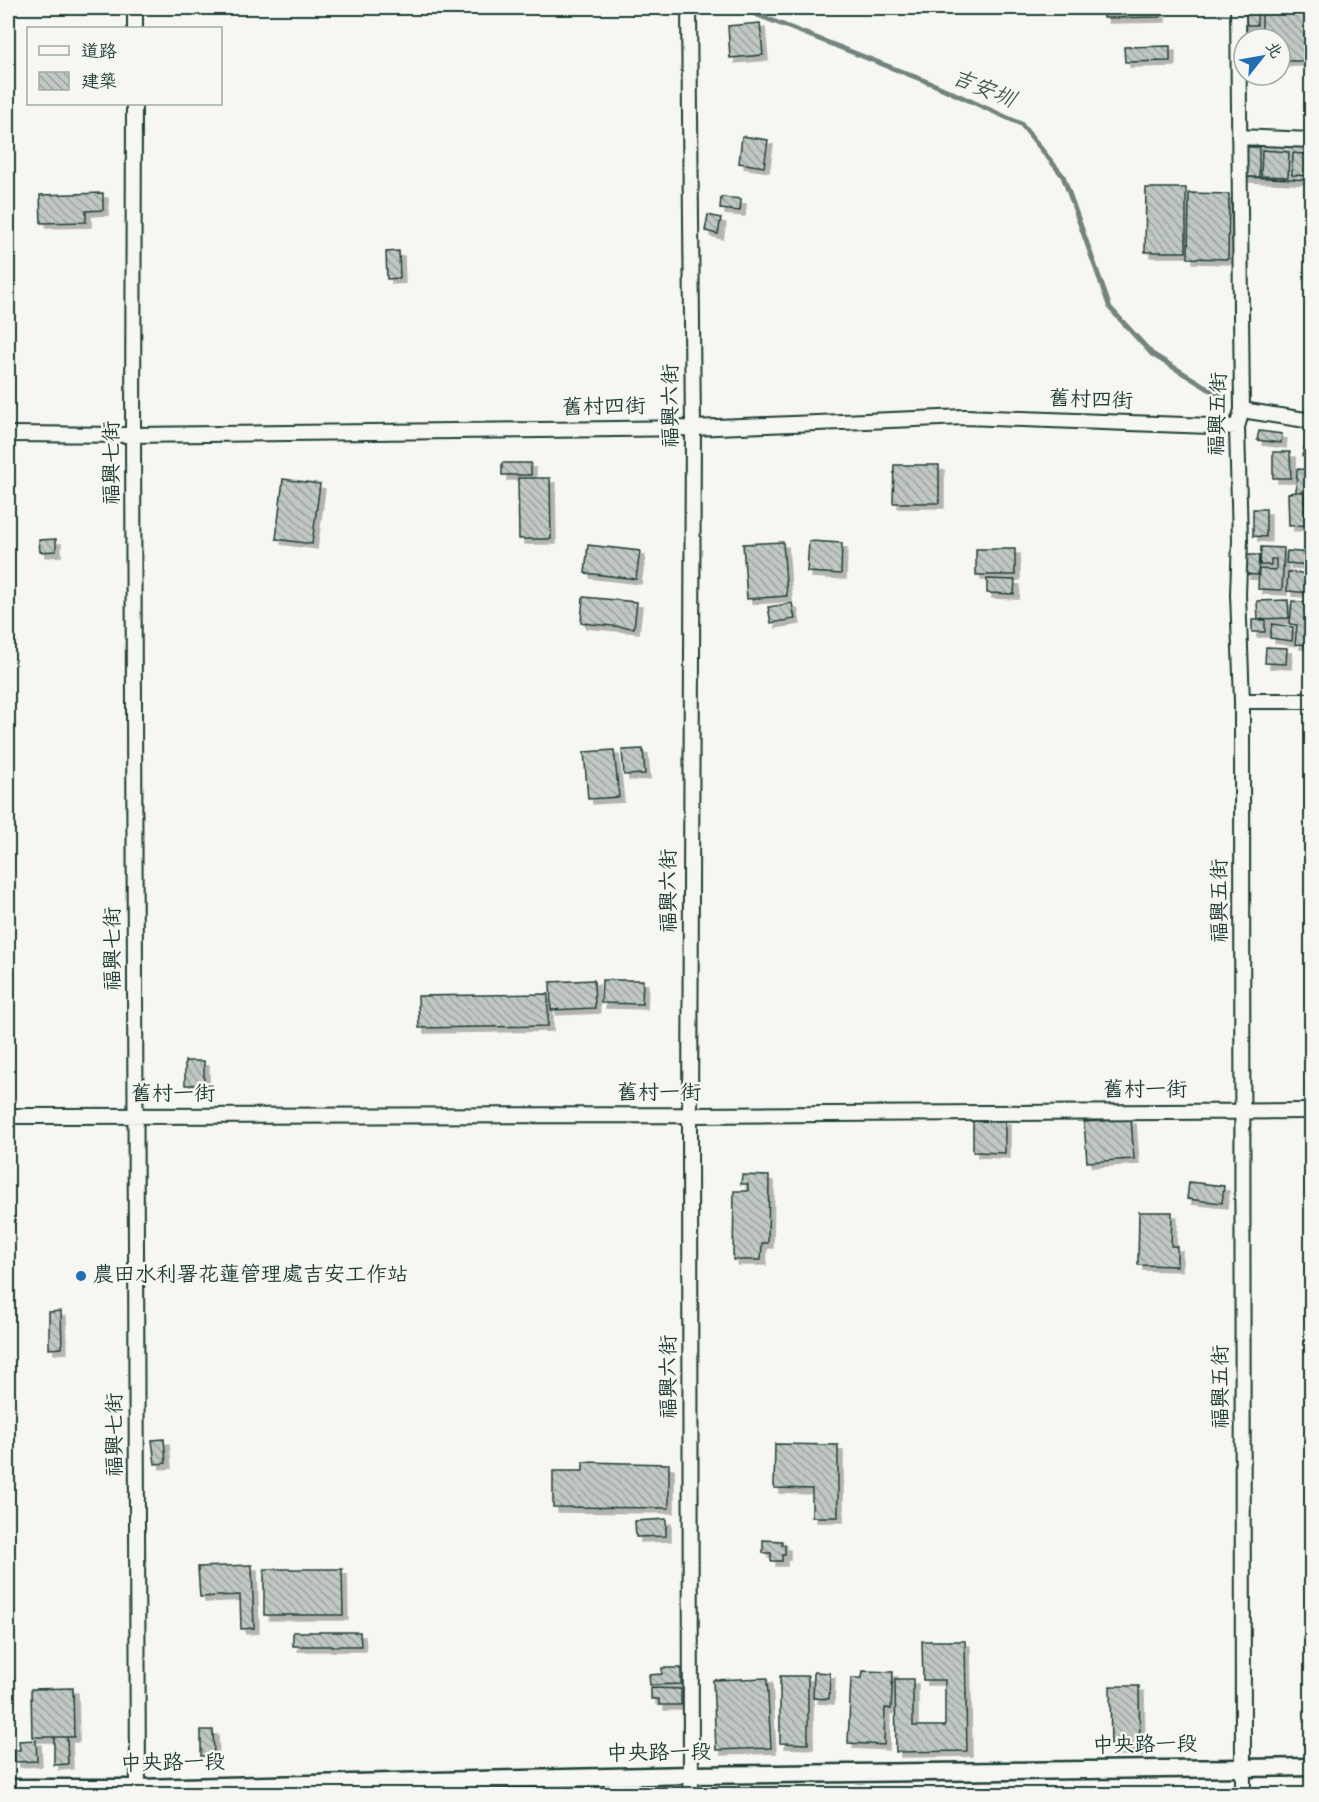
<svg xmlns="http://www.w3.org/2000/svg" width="1319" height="1802" font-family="'Indie Flower','LXGW WenKai TC',sans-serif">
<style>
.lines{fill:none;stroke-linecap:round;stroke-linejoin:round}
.stream{stroke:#72847d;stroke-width:5}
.building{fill:url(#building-back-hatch);stroke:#1f3d34;stroke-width:1.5;filter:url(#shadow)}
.minor-casing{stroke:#1f3d34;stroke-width:18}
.tertiary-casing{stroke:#1f3d34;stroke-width:21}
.minor{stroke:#f6f6f2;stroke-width:14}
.tertiary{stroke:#f6f6f2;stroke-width:16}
.poi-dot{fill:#1f6fb2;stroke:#f6f6f2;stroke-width:2}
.labels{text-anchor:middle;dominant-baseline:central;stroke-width:5;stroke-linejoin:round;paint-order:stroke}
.street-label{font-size:21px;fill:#1f3d34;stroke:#f6f6f2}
.poi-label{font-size:21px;fill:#1f3d34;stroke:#f6f6f2;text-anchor:start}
.water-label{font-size:22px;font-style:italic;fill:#425a52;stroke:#f6f6f2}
</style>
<defs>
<pattern id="building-back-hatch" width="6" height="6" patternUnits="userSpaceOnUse" patternTransform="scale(1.5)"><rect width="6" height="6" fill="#c1c8c3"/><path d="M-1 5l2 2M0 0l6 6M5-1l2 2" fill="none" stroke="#9ca49f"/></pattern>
<filter id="shadow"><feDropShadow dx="5" dy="5" stdDeviation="0" flood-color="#0004"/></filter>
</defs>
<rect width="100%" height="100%" fill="#f6f6f2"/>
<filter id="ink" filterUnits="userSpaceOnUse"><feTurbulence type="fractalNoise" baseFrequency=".0167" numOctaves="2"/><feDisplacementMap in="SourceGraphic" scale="12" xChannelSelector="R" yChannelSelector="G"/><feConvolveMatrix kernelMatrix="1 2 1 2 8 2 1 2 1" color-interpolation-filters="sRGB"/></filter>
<g filter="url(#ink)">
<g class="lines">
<!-- stream -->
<path class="stream" d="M 740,8 L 933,84 L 1021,124 L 1063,176 L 1110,308 L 1152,354 L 1222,397"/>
</g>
<!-- building -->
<path class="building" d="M 1103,8 L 1160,8 L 1160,17 L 1104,18 Z
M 1231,8 L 1257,8 L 1257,25 L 1231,25 Z
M 1262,8 L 1312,8 L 1312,61 L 1280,61 L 1280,39 L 1262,39 Z
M 760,23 L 763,55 L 730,58 L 728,26 Z
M 1170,46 L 1170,61 L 1125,62 L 1124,47 Z
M 742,136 L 768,140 L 764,167 L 739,163 Z
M 1246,142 L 1312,145 L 1312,180 L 1244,177 Z
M 1244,147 L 1259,147 L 1259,177 L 1244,177 Z
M 1262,150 L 1289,152 L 1288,177 L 1261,176 Z
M 1293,153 L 1312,155 L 1312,176 L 1292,175 Z
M 1146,188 L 1186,188 L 1186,252 L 1145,252 Z
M 103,193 L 103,210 L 86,211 L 86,222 L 41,223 L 40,195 Z
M 1189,193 L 1229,194 L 1228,259 L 1188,258 Z
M 721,197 L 741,199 L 740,211 L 720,209 Z
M 708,215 L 721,218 L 718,234 L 705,231 Z
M 399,251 L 400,278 L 387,279 L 386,252 Z
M 1259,431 L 1282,434 L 1281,443 L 1257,440 Z
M 1308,434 L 1312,435 L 1312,459 L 1302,456 Z
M 1273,452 L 1290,452 L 1291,478 L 1273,478 Z
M 502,463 L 531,463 L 531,475 L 502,475 Z
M 894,465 L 939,465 L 939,503 L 893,503 Z
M 1297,469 L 1311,470 L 1311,492 L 1296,492 Z
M 518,478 L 550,478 L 551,539 L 519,539 Z
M 283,479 L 320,484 L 312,544 L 276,539 Z
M 1297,492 L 1304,492 L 1305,525 L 1289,526 L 1288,493 Z
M 1253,509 L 1266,509 L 1266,537 L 1253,536 Z
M 56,539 L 56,551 L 40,552 L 39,540 Z
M 809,541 L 842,543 L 841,574 L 807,572 Z
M 783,542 L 787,596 L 747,599 L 743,544 Z
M 588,545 L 640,551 L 636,579 L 585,573 Z
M 1261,547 L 1284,548 L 1282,590 L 1258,589 L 1259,569 L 1276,570 L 1276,559 L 1271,559 L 1271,565 L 1260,565 Z
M 976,549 L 1015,549 L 1015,575 L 976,575 Z
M 1287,551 L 1312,553 L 1312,565 L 1286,563 Z
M 1246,555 L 1259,555 L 1258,575 L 1245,574 Z
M 1288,572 L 1312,574 L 1312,593 L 1287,591 Z
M 987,579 L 1015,580 L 1014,594 L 987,593 Z
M 583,597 L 637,602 L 634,628 L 581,623 Z
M 1288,600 L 1289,618 L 1258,619 L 1257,601 Z
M 1292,601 L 1312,603 L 1312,645 L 1295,644 L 1297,625 L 1290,624 Z
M 792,603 L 795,619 L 771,623 L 768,607 Z
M 1252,620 L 1265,620 L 1265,632 L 1252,632 Z
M 1272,624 L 1293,627 L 1292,641 L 1270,638 Z
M 1266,647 L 1287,648 L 1286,664 L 1265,663 Z
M 643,749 L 645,774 L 624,775 L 622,750 Z
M 614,750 L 619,797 L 588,799 L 584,752 Z
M 594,980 L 595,1008 L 551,1010 L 550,982 Z
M 602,980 L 643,980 L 642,1004 L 601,1003 Z
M 548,994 L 548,1026 L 419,1028 L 418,996 Z
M 185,1061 L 204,1061 L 204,1085 L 185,1085 Z
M 973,1118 L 1005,1119 L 1005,1153 L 973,1152 Z
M 1131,1119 L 1134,1159 L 1087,1162 L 1084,1122 Z
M 742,1175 L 769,1176 L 768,1243 L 762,1243 L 761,1260 L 733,1260 L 734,1191 L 748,1191 L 748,1184 L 741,1184 Z
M 1189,1182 L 1224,1186 L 1222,1203 L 1187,1199 Z
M 1139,1212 L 1172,1212 L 1171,1246 L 1177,1246 L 1177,1266 L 1138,1265 Z
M 61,1311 L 62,1348 L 49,1349 L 49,1312 Z
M 164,1439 L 166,1463 L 155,1464 L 152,1440 Z
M 775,1444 L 838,1445 L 838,1517 L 812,1517 L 812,1489 L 774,1488 Z
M 583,1462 L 669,1464 L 669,1508 L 553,1507 L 553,1471 L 583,1471 Z
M 666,1519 L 666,1536 L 636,1537 L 635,1521 Z
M 763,1540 L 782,1541 L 782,1545 L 785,1545 L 785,1555 L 782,1555 L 782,1561 L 771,1561 L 771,1553 L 763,1553 Z
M 252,1565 L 254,1628 L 241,1629 L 240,1595 L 200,1597 L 198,1567 Z
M 264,1569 L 342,1569 L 343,1615 L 264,1615 Z
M 293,1632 L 360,1632 L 361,1646 L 293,1646 Z
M 922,1641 L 965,1641 L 967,1751 L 896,1752 L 895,1679 L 913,1679 L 913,1726 L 945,1726 L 945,1680 L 923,1680 Z
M 662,1668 L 681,1668 L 681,1684 L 650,1685 L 649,1675 L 662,1674 Z
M 863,1671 L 893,1672 L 891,1709 L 885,1708 L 884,1745 L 848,1743 L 851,1678 L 862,1678 Z
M 814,1672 L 830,1673 L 829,1699 L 813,1698 Z
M 780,1676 L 808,1676 L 808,1744 L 780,1743 Z
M 767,1678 L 771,1748 L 716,1750 L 713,1680 Z
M 1110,1686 L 1139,1686 L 1140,1750 L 1111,1750 Z
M 73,1688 L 74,1737 L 32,1737 L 31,1689 Z
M 651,1688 L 681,1689 L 681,1705 L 659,1705 L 659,1699 L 651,1699 Z
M 201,1730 L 213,1730 L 214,1756 L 201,1756 Z
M 54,1737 L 67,1737 L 68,1764 L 54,1765 Z
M 36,1740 L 37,1761 L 15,1762 L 14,1750 L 20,1750 L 19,1741 Z"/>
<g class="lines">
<!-- minor casing -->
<g class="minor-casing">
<path id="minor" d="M 689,8 L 693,428 L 690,1115 L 691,1794
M 1238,8 L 1242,410 L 1237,427 L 1240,540 L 1238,594 L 1242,701 L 1243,1794
M 135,28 L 135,8
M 134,104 L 133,435 L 138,1794
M 1239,137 L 1312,140
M 1242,410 L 1312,421
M 8,434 L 133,435 L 693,428 L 965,417 L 1237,427
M 1242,701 L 1312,701
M 8,1116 L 690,1115 L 1312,1111"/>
</g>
<!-- tertiary casing -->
<g class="tertiary-casing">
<path id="tertiary" d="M 8,1788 L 138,1788 L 691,1775 L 1312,1767"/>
</g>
<!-- minor -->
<use href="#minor" class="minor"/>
<!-- tertiary -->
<use href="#tertiary" class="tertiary"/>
</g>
</g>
<!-- markers -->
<circle class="poi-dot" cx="81" cy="1276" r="6"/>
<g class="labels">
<!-- street labels -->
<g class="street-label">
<text transform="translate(1091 401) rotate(2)">舊村四街</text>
<text transform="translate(672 406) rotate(-90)">福興六街</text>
<text transform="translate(604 408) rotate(-1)">舊村四街</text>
<text transform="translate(1219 414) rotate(-88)">福興五街</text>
<text transform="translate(113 463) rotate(-90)">福興七街</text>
<text transform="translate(670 891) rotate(-90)">福興六街</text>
<text transform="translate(1221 901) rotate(-90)">福興五街</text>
<text transform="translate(114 949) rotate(-90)">福興七街</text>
<text x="1145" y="1091">舊村一街</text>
<text x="659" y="1094">舊村一街</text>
<text x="173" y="1095">舊村一街</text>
<text transform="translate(670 1377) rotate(-90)">福興六街</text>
<text transform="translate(1222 1387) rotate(-90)">福興五街</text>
<text transform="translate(116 1435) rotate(-90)">福興七街</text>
<text transform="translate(1145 1746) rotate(-1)">中央路一段</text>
<text transform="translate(659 1754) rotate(-1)">中央路一段</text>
<text transform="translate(173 1764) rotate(-1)">中央路一段</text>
</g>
<!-- poi labels -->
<g class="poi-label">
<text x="93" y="1276">農田水利署花蓮管理處吉安工作站</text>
</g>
<!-- water labels -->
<g class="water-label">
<text transform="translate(983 90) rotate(22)">吉安圳</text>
</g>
</g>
<!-- margin -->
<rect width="1319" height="1802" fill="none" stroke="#f6f6f2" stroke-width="30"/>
<rect x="15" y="15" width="1289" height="1772" fill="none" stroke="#1f3d34" stroke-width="2" filter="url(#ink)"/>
<!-- legend -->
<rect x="27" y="27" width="195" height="78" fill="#f6f6f2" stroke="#a0aca6" stroke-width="1.5"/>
<rect x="39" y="46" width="30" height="9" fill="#f6f6f2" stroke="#a0aca6" stroke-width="1.5"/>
<text x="81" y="57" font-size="18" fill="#1f3d34">道路</text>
<rect x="39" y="72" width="30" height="18" fill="url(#building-back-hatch)" stroke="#a0aca6" stroke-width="1.5"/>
<text x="81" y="87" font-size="18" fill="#1f3d34">建築</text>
<!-- north arrow -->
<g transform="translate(1262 57) rotate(59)"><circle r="28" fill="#f6f6f2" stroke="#a0aca6" stroke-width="1.5"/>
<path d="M0-4.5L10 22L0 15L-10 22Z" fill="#1f6fb2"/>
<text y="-9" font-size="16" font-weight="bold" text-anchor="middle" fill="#1f3d34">北</text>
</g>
</svg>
